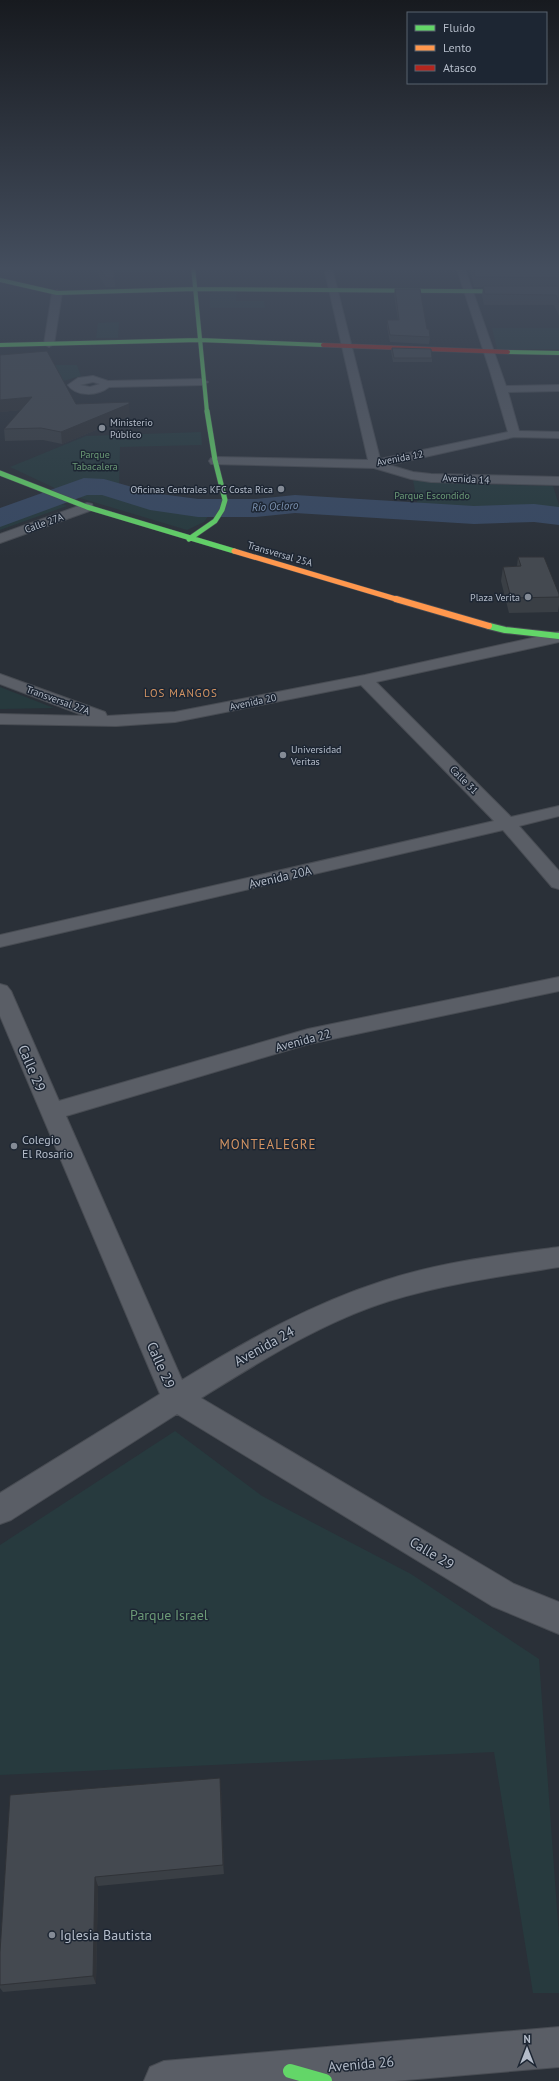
<svg xmlns="http://www.w3.org/2000/svg" width="559" height="2081" font-family="'PT Sans',sans-serif">
<style>
.green{fill:#273a3e}
.lines{fill:none;stroke-linecap:round;stroke-linejoin:round}
.river{fill:#384963;fill-rule:evenodd}
.street-casing{stroke:#484c53;stroke-width:2}
.fast-far3-casing{stroke:#484c53;stroke-width:5}
.fast-far2-casing{stroke:#484c53;stroke-width:6}
.fast-far1-casing{stroke:#484c53;stroke-width:8}
.fast-casing{stroke:#484c53;stroke-width:16}
.slow-far1-casing{stroke:#484c53;stroke-width:6}
.slow-casing{stroke:#484c53;stroke-width:8}
.jam-casing{stroke:#484c53;stroke-width:5}
.street{fill:#5a5e66;fill-rule:evenodd}
.fast-far3{stroke:#63d668;stroke-width:4}
.fast-far2{stroke:#63d668;stroke-width:5}
.fast-far1{stroke:#63d668;stroke-width:6}
.fast{stroke:#63d668;stroke-width:14}
.slow-far1{stroke:#ff974d;stroke-width:5}
.slow{stroke:#ff974d;stroke-width:6}
.jam{stroke:#b3261e;stroke-width:4}
.wall{fill:#3a3f45}
.shaded-wall{fill:#303338}
.building{fill:#444950;stroke:#303338}
.poi-dot{fill:#848b96;stroke:#1d2633;stroke-width:1.5}
.labels{text-anchor:middle;dominant-baseline:central;stroke-width:3;stroke-linejoin:round;paint-order:stroke}
.far-poi-label{font-size:10px;fill:#b4bcc9;stroke:#1d2633;text-anchor:start}
.far-park-label{font-size:10px;fill:#6b9a76;stroke:#1d2633}
.far-street-label{font-size:10px;fill:#b4bcc9;stroke:#1d2633}
.far-water-label{font-size:11px;font-style:italic;fill:#7c92b1;stroke:#1d2633}
.far-neighbourhood-label{font-size:11px;letter-spacing:1px;fill:#d59563;stroke:#1d2633}
.street-label{font-size:12px;fill:#b4bcc9;stroke:#1d2633}
.poi-label{font-size:12px;fill:#b4bcc9;stroke:#1d2633;text-anchor:start}
.neighbourhood-label{font-size:13px;letter-spacing:1px;fill:#d59563;stroke:#1d2633}
.near-street-label{font-size:14px;fill:#b4bcc9;stroke:#1d2633}
.near-park-label{font-size:14px;fill:#6b9a76;stroke:#1d2633}
.near-poi-label{font-size:14px;fill:#b4bcc9;stroke:#1d2633;text-anchor:start}
</style>
<rect width="100%" height="100%" fill="#2a3038"/>
<!-- green -->
<path class="green" d="M 91,266 L 177,266 L 177,271 L 94,274 Z
M 344,266 L 408,266 L 415,267 L 415,270 L 344,269 Z
M 215,291 L 237,292 L 236,301 L 264,301 L 265,308 L 210,308 L 210,293 Z
M 119,322 L 118,338 L 96,338 L 98,323 Z
M 492,328 L 559,328 L 559,349 L 497,349 Z
M 50,365 L 77,365 L 81,376 L 63,381 Z
M 201,432 L 202,445 L 120,447 L 119,487 L 82,483 L 61,491 L 10,467 L 86,436 Z
M 413,480 L 460,484 L 553,486 L 559,505 L 559,513 L 533,510 L 475,512 L 418,507 Z
M 85,489 L 99,489 L 146,504 L 212,511 L 204,522 L 187,530 L 70,495 Z
M 41,497 L 67,506 L 0,530 L 0,514 Z
M 0,687 L 54,708 L 0,709 Z
M 175,1431 L 262,1496 L 411,1574 L 539,1659 L 559,1937 L 559,1993 L 533,1993 L 494,1752 L 0,1775 L 0,1545 Z"/>
<g class="lines">
<!-- river -->
<path class="river" d="M 84,478 L 104,479 L 153,493 L 198,499 L 256,499 L 295,495 L 474,506 L 534,504 L 559,507 L 559,525 L 534,522 L 474,524 L 295,513 L 256,517 L 198,517 L 150,510 L 102,495 L 87,495 L 0,527 L 0,508 Z"/>
<!-- street casing -->
<g class="street-casing">
<path id="street" d="M 456,266 L 464,266 L 506,386 L 559,385 L 559,391 L 508,392 L 519,431 L 559,432 L 559,438 L 514,437 L 389,465 L 413,472 L 431,474 L 559,477 L 559,485 L 431,482 L 411,479 L 374,468 L 211,464 L 209,461 L 211,458 L 215,457 L 368,460 L 325,272 L 329,269 L 333,272 L 380,459 L 508,432 L 490,371 Z
M 57,290 L 62,293 L 54,344 L 49,347 L 44,344 L 52,293 Z
M 93,376 L 108,381 L 203,379 L 208,382 L 203,385 L 109,387 C 98,396 76,397 68,385 L 78,378 ZM 93,382 L 100,384 L 90,387 L 80,385 Z
M 87,503 L 92,504 L 93,507 L 92,510 L 0,543 L 0,534 Z
M 559,632 L 559,642 L 376,682 L 511,817 L 559,806 L 559,816 L 519,826 L 559,871 L 559,889 L 552,887 L 503,830 L 0,947 L 0,935 L 494,821 L 361,685 L 175,722 L 116,726 L 0,724 L 0,714 L 85,716 L 0,684 L 0,674 L 105,712 L 107,716 L 175,712 L 365,675 Z
M 559,977 L 559,991 L 309,1044 L 66,1116 L 182,1380 C 246,1341 311,1304 383,1281 C 440,1262 500,1255 559,1247 L 559,1267 C 502,1276 445,1284 389,1301 C 322,1322 261,1361 201,1398 L 514,1584 L 559,1602 L 559,1634 L 492,1606 L 177,1414 L 11,1520 L 0,1524 L 0,1493 L 160,1394 L 0,1016 L 0,984 L 7,986 L 11,991 L 59,1101 L 308,1029 Z
M 559,2027 L 559,2067 L 394,2081 L 144,2081 L 150,2067 L 164,2061 Z"/>
</g>
<!-- fast-far3 casing -->
<g class="fast-far3-casing">
<path id="fast-far3" d="M 193,266 L 207,412
M 0,280 L 57,293 L 195,289 L 559,292
M 0,345 L 199,340 L 323,345
M 508,352 L 559,353"/>
</g>
<!-- fast-far2 casing -->
<g class="fast-far2-casing">
<path id="fast-far2" d="M 0,473 L 87,507 L 234,551
M 189,539 L 215,521 L 222,510 L 225,500 L 215,460 L 207,411"/>
</g>
<!-- fast-far1 casing -->
<g class="fast-far1-casing">
<path id="fast-far1" d="M 489,626 L 505,630 L 559,636"/>
</g>
<!-- fast casing -->
<g class="fast-casing">
<path id="fast" d="M 290,2071 L 325,2081"/>
</g>
<!-- slow-far1 casing -->
<g class="slow-far1-casing">
<path id="slow-far1" d="M 234,551 L 399,600"/>
</g>
<!-- slow casing -->
<g class="slow-casing">
<path id="slow" d="M 396,599 L 489,626"/>
</g>
<!-- jam casing -->
<g class="jam-casing">
<path id="jam" d="M 323,345 L 508,352"/>
</g>
<!-- street -->
<use href="#street" class="street"/>
<!-- fast-far3 -->
<use href="#fast-far3" class="fast-far3"/>
<!-- fast-far2 -->
<use href="#fast-far2" class="fast-far2"/>
<!-- fast-far1 -->
<use href="#fast-far1" class="fast-far1"/>
<!-- fast -->
<use href="#fast" class="fast"/>
<!-- slow-far1 -->
<use href="#slow-far1" class="slow-far1"/>
<!-- slow -->
<use href="#slow" class="slow"/>
<!-- jam -->
<use href="#jam" class="jam"/>
</g>
<!-- wall -->
<path class="wall" d="M 93,266 L 114,266 L 115,287 L 106,287 Z
M 469,266 L 559,266 L 559,316 L 554,305 L 484,305 L 482,296 L 483,287 L 474,287 Z
M 395,289 L 430,337 L 429,344 L 390,342 L 387,327 L 387,320 L 398,320 L 394,295 Z
M 392,348 L 432,358 L 432,362 L 393,362 L 391,351 Z
M 0,355 L 76,404 L 130,416 L 62,444 L 43,440 L 5,441 L 4,429 L 21,410 L 0,412 Z
M 518,557 L 559,594 L 559,605 L 558,612 L 509,613 L 501,581 L 503,567 L 517,566 Z
M 221,1788 L 224,1874 L 98,1886 L 96,1984 L 3,1992 L 0,1988 L 0,1952 L 10,1795 Z"/>
<!-- shaded-wall -->
<path class="shaded-wall" d="M 32,397 L 33,409 L 0,412 L 0,400 Z
M 129,404 L 130,416 L 62,444 L 61,432 Z
M 220,1778 L 221,1788 L 224,1874 L 223,1865 Z
M 95,1877 L 98,1886 L 96,1984 L 93,1976 Z"/>
<!-- building -->
<path class="building" d="M 98,266 L 114,266 L 114,278 L 106,278 Z
M 473,266 L 559,266 L 559,278 L 475,277 Z
M 483,286 L 559,286 L 559,303 L 556,295 L 485,294 Z
M 395,289 L 420,289 L 427,329 L 429,329 L 430,337 L 390,335 L 387,320 L 399,320 Z
M 392,348 L 431,349 L 432,358 L 394,358 Z
M 47,351 L 76,404 L 129,402 L 129,404 L 61,432 L 41,428 L 4,429 L 32,397 L 0,400 L 0,355 Z
M 518,557 L 544,557 L 559,594 L 559,597 L 511,598 L 503,567 L 521,566 Z
M 220,1778 L 223,1865 L 95,1877 L 93,1976 L 0,1985 L 0,1952 L 10,1795 Z"/>
<!-- sky -->
<linearGradient id="sky" x2="0" y2="1"><stop stop-color="#171a1f"/><stop offset="0.48" stop-color="#444e5e"/><stop offset="1" stop-color="#444e5e" stop-opacity="0"/></linearGradient>
<rect width="559" height="558" fill="url(#sky)"/>
<!-- markers -->
<g class="poi-dot">
<circle cx="102" cy="428" r="4"/>
<circle cx="281" cy="489" r="4"/>
<circle cx="528" cy="597" r="4"/>
<circle cx="283" cy="755" r="4"/>
<circle cx="14" cy="1146" r="4"/>
<circle cx="52" cy="1935" r="4"/>
</g>
<g class="labels">
<!-- far-poi labels -->
<g class="far-poi-label">
<text x="110" y="422">Ministerio<tspan x="110" dy="12">Público</tspan></text>
<text x="273" y="489" text-anchor="end">Oficinas Centrales KFC Costa Rica</text>
<text x="520" y="597" text-anchor="end">Plaza Verita</text>
<text x="291" y="749">Universidad<tspan x="291" dy="12">Veritas</tspan></text>
</g>
<!-- far-park labels -->
<g class="far-park-label">
<text x="95" y="454">Parque<tspan x="95" dy="12">Tabacalera</tspan></text>
<text x="432" y="495">Parque Escondido</text>
</g>
<!-- far-street labels -->
<g class="far-street-label">
<text transform="translate(400 458) rotate(-11)">Avenida 12</text>
<text transform="translate(466 479) rotate(3)">Avenida 14</text>
<text transform="translate(44 523) rotate(-20)">Calle 27A</text>
<text transform="translate(280 554) rotate(16)">Transversal 25A</text>
<text transform="translate(58 700) rotate(20)">Transversal 27A</text>
<text transform="translate(253 702) rotate(-12)">Avenida 20</text>
<text transform="translate(464 780) rotate(45)">Calle 31</text>
</g>
<!-- far-water labels -->
<g class="far-water-label">
<text transform="translate(275 506) rotate(-3)">Río Ocloro</text>
</g>
<!-- far-neighbourhood labels -->
<g class="far-neighbourhood-label">
<text x="181" y="693">LOS MANGOS</text>
</g>
<!-- street labels -->
<g class="street-label">
<text transform="translate(280 877) rotate(-13)">Avenida 20A</text>
<text transform="translate(303 1040) rotate(-15)">Avenida 22</text>
</g>
<!-- poi labels -->
<g class="poi-label">
<text x="22" y="1139">Colegio<tspan x="22" dy="14">El Rosario</tspan></text>
</g>
<!-- neighbourhood labels -->
<g class="neighbourhood-label">
<text x="268" y="1144">MONTEALEGRE</text>
</g>
<!-- near-street labels -->
<g class="near-street-label">
<text transform="translate(32 1068) rotate(67)">Calle 29</text>
<text transform="translate(264 1346) rotate(-29)">Avenida 24</text>
<text transform="translate(161 1365) rotate(66)">Calle 29</text>
<text transform="translate(432 1553) rotate(31)">Calle 29</text>
<text transform="translate(361 2064) rotate(-5)">Avenida 26</text>
</g>
<!-- near-park labels -->
<g class="near-park-label">
<text x="169" y="1615">Parque Israel</text>
</g>
<!-- near-poi labels -->
<g class="near-poi-label">
<text x="60" y="1935">Iglesia Bautista</text>
</g>
</g>
<!-- legend -->
<rect x="407" y="12" width="140" height="72" fill="#1d2633" stroke="#59626f"/>
<rect x="415" y="25" width="20" height="6" fill="#63d668" stroke="#59626f"/>
<text x="443" y="32" font-size="12" fill="#b4bcc9">Fluido</text>
<rect x="415" y="45" width="20" height="6" fill="#ff974d" stroke="#59626f"/>
<text x="443" y="52" font-size="12" fill="#b4bcc9">Lento</text>
<rect x="415" y="65" width="20" height="6" fill="#b3261e" stroke="#59626f"/>
<text x="443" y="72" font-size="12" fill="#b4bcc9">Atasco</text>
<!-- north arrow -->
<g transform="translate(527 2049)" stroke="#1d2633" stroke-width="3" paint-order="stroke">
<path d="M0-3L7 15L0 10L-7 15Z" fill="#b4bcc9"/>
<text y="-6" font-size="11" font-weight="bold" text-anchor="middle" fill="#b4bcc9">N</text>
</g>
</svg>
